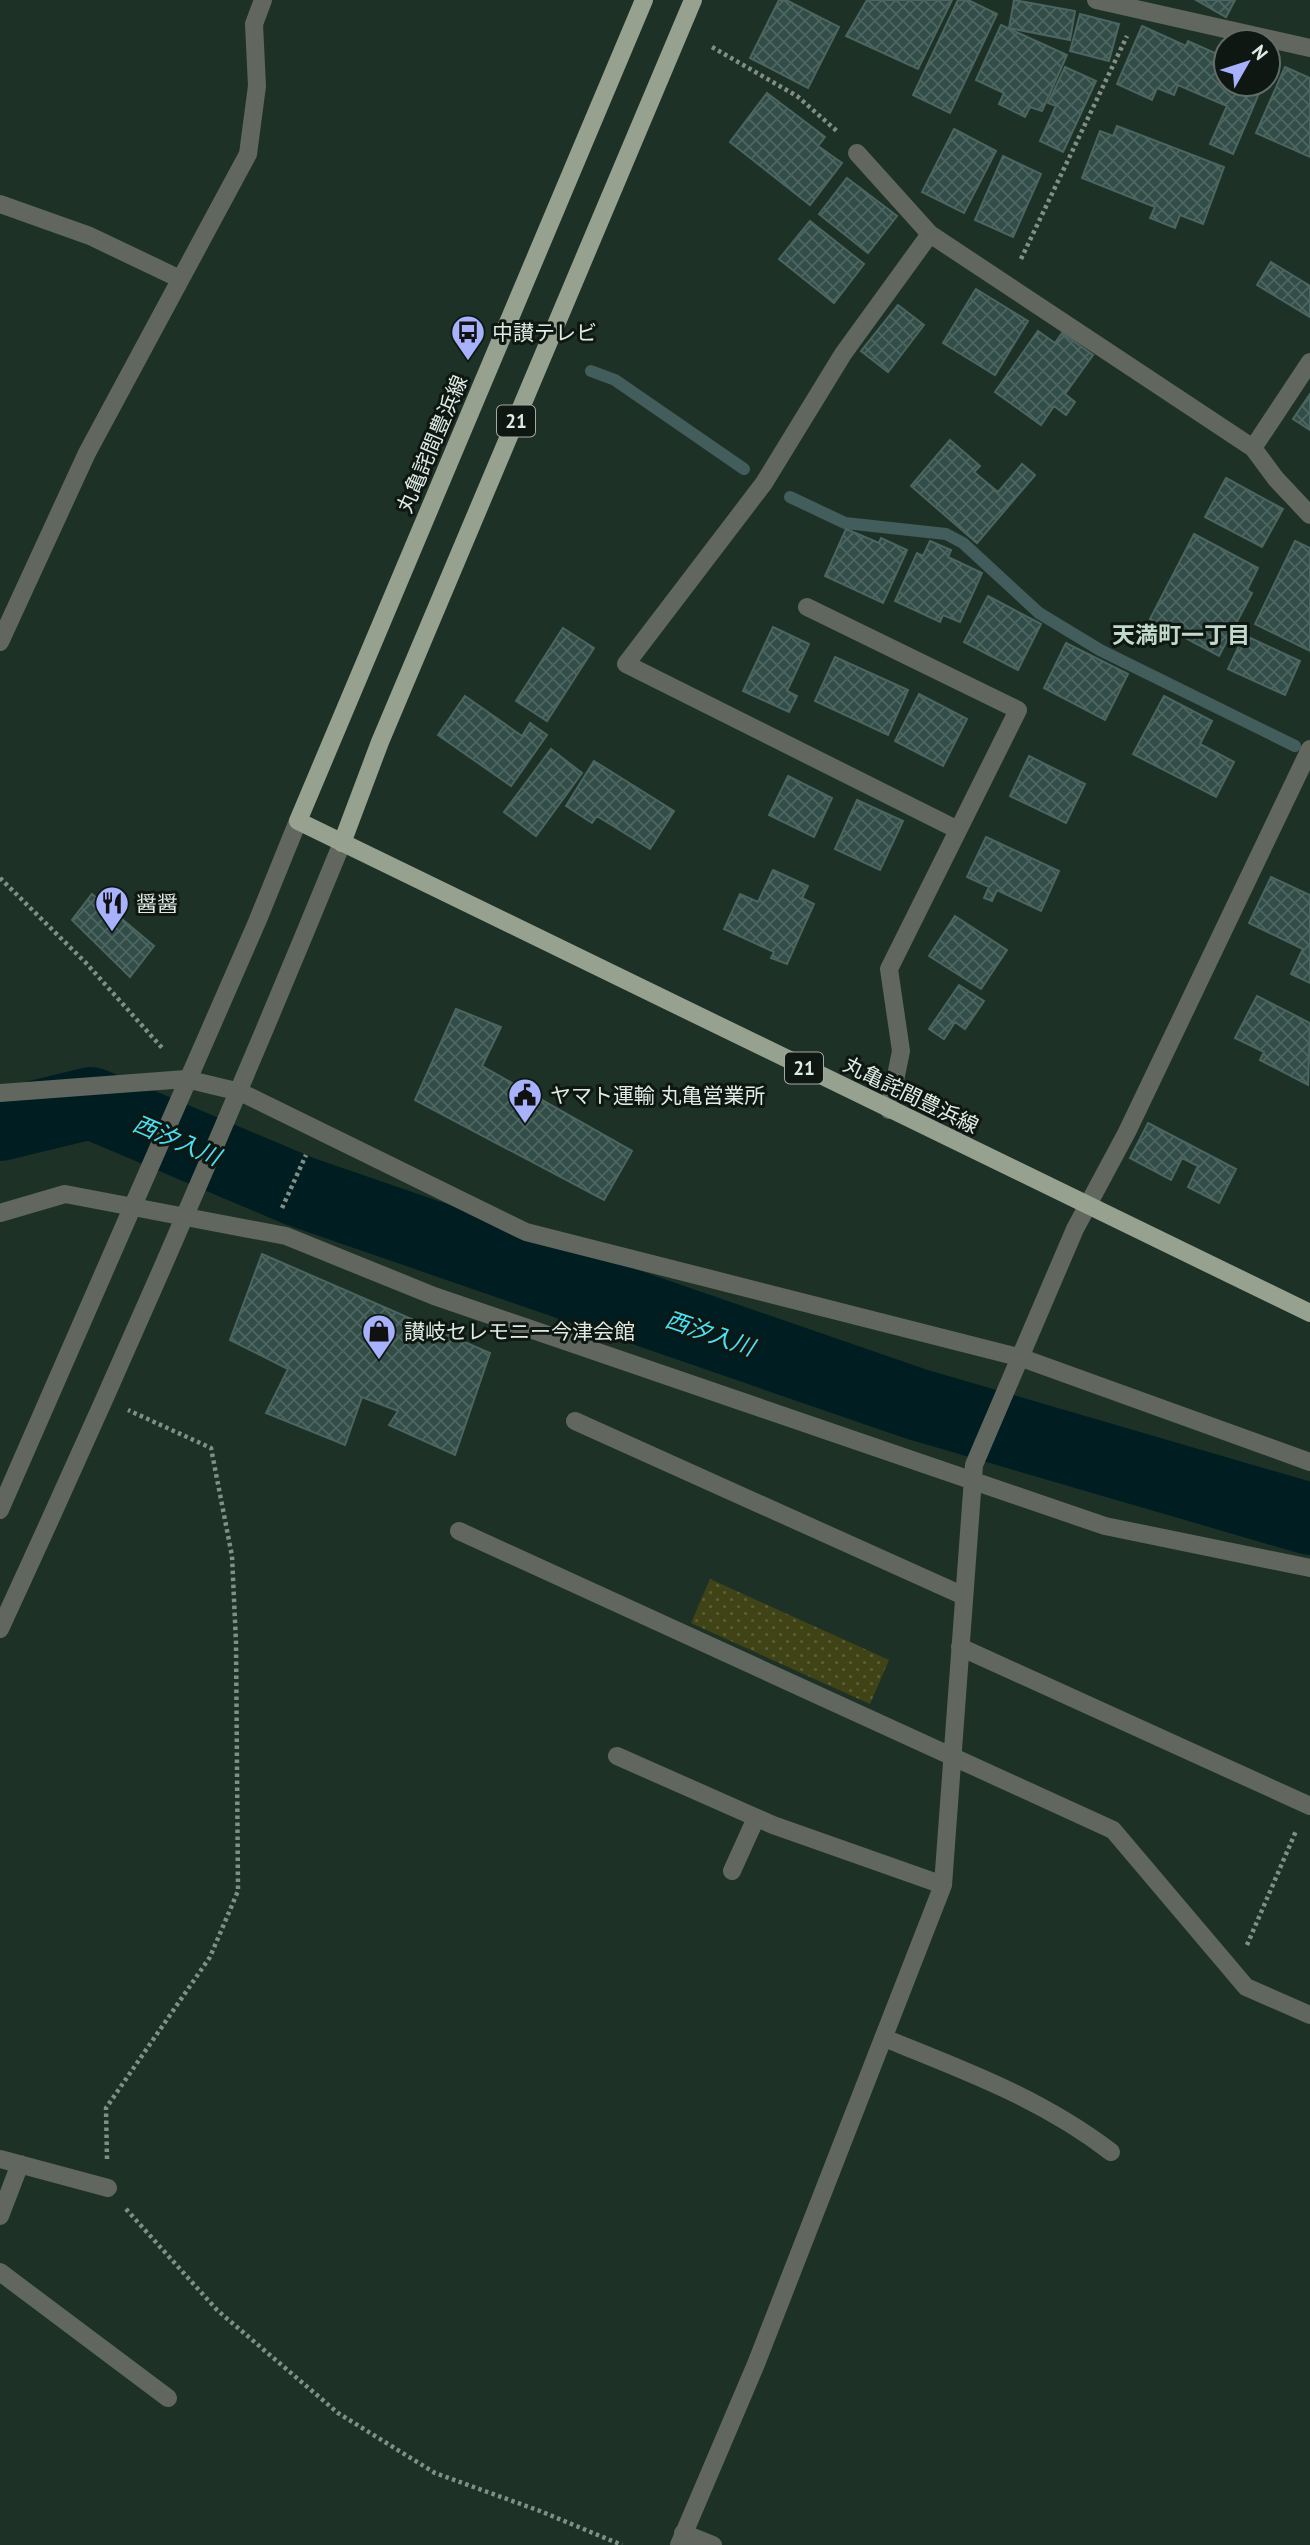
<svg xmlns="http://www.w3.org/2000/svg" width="1310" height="2545" font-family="'PT Sans','Noto Sans JP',sans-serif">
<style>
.grass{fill:url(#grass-dots)}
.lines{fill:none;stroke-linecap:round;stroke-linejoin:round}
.stream{stroke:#435c5c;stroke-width:12}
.river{stroke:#001e22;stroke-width:72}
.building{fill:url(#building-cross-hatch);stroke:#4b6560;stroke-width:2}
.path{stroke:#819087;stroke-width:4.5;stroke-dasharray:3.5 3.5;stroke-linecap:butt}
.minor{stroke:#61675f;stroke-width:18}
.major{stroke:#96a190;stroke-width:18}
.labels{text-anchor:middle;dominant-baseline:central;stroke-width:6;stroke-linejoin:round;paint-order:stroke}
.shield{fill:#0e1712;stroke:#a0aba5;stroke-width:2}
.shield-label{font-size:19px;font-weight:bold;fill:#dfebe4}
.poi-label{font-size:21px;fill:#dfebe4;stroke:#0e1712;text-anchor:start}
.street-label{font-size:21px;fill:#dfebe4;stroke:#0e1712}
.neighbourhood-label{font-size:23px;font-weight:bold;fill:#c1d9cb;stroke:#0e1712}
.water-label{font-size:23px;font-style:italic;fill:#49e0f3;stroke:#0e1712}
</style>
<defs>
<pattern id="grass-dots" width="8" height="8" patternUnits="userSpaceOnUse" patternTransform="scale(1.75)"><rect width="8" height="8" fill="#404315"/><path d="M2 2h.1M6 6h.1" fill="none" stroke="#5b5e37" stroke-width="1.8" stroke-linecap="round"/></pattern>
<pattern id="building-cross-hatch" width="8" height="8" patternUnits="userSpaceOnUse" patternTransform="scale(1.75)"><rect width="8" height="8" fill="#324c47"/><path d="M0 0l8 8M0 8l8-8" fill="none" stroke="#4f6661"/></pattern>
</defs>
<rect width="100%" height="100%" fill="#1e3126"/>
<!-- grass -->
<path class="grass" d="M 710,1579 L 889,1660 L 870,1704 L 691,1623 Z"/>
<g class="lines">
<!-- stream -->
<path class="stream" d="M 591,371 L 615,380 L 744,469
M 790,497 L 845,523 L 946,534 L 963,543 L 1039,613 L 1100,650 L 1295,746"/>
<!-- river -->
<path class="river" d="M 0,1125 L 91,1103 L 299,1191 L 916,1404 L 1310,1519"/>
</g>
<!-- building -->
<path class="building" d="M 779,0 L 786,0 L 839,27 L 808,88 L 750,58 Z
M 867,0 L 952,0 L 918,69 L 846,36 Z
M 958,0 L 968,0 L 997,14 L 950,113 L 913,95 Z
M 1014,0 L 1075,11 L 1070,40 L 1009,28 Z
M 1196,0 L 1235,0 L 1226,17 Z
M 1080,14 L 1119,24 L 1109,61 L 1070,51 Z
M 1001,25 L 1067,55 L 1042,111 L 1030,107 L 1025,117 L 999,104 L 1004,93 L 976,80 Z
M 1142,26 L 1186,46 L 1188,41 L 1226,58 L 1226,84 L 1263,84 L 1233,154 L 1210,144 L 1227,106 L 1178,85 L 1174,95 L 1157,88 L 1152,100 L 1117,84 Z
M 1065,67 L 1096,81 L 1063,152 L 1040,141 L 1056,106 L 1048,103 Z
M 1285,67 L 1310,78 L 1310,157 L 1256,133 Z
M 767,93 L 825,137 L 818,146 L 842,163 L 810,205 L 730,142 Z
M 1117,126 L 1224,167 L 1203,224 L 1180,215 L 1175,228 L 1150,218 L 1155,207 L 1082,178 L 1100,131 L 1113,136 Z
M 954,129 L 996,151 L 964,213 L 922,192 Z
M 1003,156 L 1041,174 L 1013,237 L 975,220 Z
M 847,178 L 897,216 L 868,253 L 819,214 Z
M 810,221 L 864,264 L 834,303 L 779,259 Z
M 1271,262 L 1310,286 L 1310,317 L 1257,285 Z
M 976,289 L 1028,321 L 995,375 L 943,343 Z
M 898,305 L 924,325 L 888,372 L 861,351 Z
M 1038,331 L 1055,343 L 1062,333 L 1093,355 L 1065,394 L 1075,402 L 1066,415 L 1054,406 L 1041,425 L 995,392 Z
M 1310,394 L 1310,430 L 1293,419 Z
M 950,440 L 980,466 L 974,472 L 998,492 L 1022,464 L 1035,475 L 977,543 L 911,486 Z
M 1226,478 L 1283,509 L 1262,547 L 1205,517 Z
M 846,529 L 879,543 L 881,538 L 907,550 L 883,603 L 825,576 Z
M 1194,534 L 1258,568 L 1247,590 L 1252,593 L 1219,656 L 1150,619 Z
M 930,541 L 951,550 L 948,557 L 982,573 L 960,622 L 943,615 L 940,622 L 895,601 L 917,553 L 923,556 Z
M 1295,541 L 1310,548 L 1310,651 L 1255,624 Z
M 988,596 L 1041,624 L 1018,670 L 964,642 Z
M 773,627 L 809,644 L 787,691 L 797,696 L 789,712 L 743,691 Z
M 563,628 L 594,648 L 547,721 L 516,701 Z
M 1244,635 L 1300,661 L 1285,695 L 1228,669 Z
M 1066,643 L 1128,674 L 1105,720 L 1044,688 Z
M 835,657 L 908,690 L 888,735 L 815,701 Z
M 919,694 L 967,719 L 943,766 L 895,741 Z
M 465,696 L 522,736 L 530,723 L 547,735 L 511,786 L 438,735 Z
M 1164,696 L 1212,721 L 1200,744 L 1234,762 L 1216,797 L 1133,754 Z
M 551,749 L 582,773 L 536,836 L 504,812 Z
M 1029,756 L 1085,784 L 1066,823 L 1010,796 Z
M 594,761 L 674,811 L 650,849 L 597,816 L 592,823 L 566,806 Z
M 788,776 L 832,798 L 814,837 L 769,815 Z
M 857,800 L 903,821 L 880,870 L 835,849 Z
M 986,837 L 1059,871 L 1041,911 L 997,890 L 992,901 L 984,898 L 989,887 L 967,877 Z
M 773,870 L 808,886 L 802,898 L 814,904 L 787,964 L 771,958 L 774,952 L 724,929 L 740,894 L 758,902 Z
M 1271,877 L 1310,895 L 1310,983 L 1291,974 L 1303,949 L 1249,923 Z
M 92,894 L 154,946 L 130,977 L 72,920 Z
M 955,916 L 1007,950 L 981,989 L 929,956 Z
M 959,985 L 984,1001 L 965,1029 L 955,1022 L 944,1039 L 929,1029 Z
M 1257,996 L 1310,1023 L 1308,1085 L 1260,1060 L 1264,1052 L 1235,1038 Z
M 456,1009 L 501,1027 L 482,1066 L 632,1151 L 604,1200 L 415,1100 Z
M 1148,1123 L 1236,1169 L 1219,1203 L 1188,1187 L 1198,1166 L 1182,1158 L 1171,1180 L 1130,1158 Z
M 262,1254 L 490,1353 L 455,1455 L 389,1425 L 398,1411 L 362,1397 L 345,1445 L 266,1413 L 288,1369 L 230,1340 Z"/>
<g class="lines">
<!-- path -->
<path class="path" d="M 712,47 L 797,96 L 838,132
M 1021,259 L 1127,36
M 0,878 L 86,963 L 164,1050
M 282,1208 L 306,1155
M 1247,1945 L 1296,1831
M 107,2159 L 106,2108 L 210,1957 L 238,1891 L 236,1642 L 232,1556 L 211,1448 L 128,1410
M 126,2209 L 217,2310 L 338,2413 L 435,2473 L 540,2511 L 622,2545"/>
<!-- minor -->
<path class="minor" d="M 1096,0 L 1310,48
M 857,153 L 930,234
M 0,204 L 90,236 L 180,279
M 1310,362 L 1253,448 L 1276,479 L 1310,515
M 807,607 L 1018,710 L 889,969 L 901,1051 L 889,1110
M 0,642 L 87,453 L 248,154 L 257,86 L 254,24 L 263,0
M 958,830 L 626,664 L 764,483 L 843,354 L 930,234 L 1253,448
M 0,1093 L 186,1079 L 240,1092 L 526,1232 L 1022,1358 L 1310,1462
M 0,1213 L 65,1194 L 286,1236 L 434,1296 L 1105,1526 L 1310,1568
M 575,1421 L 964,1596
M 0,1510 L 257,922 L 298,821
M 459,1531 L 1113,1830 L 1246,1987 L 1310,2015
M 0,1629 C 120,1369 234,1107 342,843
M 960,1647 L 1310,1806
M 617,1756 L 773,1825 L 943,1885
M 732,1871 L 756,1818
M 884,2038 C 964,2070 1042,2099 1111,2152
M 0,2159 L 108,2188
M 0,2216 L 20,2164
M 0,2272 L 168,2398
M 683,2533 L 713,2545
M 679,2545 L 756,2364 L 943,1885 L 974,1465 L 1075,1229 L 1127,1132 L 1310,749"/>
<!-- major -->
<path class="major" d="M 644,0 L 298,821 L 1310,1313
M 342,843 L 380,742 L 693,0"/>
</g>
<!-- icons -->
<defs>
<g id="bus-pin" transform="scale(1.75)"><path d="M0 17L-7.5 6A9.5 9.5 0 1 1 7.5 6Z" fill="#a7b1fc" stroke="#0e1712"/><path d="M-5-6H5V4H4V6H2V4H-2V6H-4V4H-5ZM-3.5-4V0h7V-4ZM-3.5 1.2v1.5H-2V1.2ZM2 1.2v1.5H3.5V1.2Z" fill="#111"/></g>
<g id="restaurant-pin" transform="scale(1.75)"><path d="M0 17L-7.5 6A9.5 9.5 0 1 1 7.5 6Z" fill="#a7b1fc" stroke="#0e1712"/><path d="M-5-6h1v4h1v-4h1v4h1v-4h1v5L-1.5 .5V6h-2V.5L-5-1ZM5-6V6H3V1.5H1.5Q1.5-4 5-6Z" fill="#111"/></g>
<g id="civic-pin" transform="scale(1.75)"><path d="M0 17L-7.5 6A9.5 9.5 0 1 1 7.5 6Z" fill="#a7b1fc" stroke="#0e1712"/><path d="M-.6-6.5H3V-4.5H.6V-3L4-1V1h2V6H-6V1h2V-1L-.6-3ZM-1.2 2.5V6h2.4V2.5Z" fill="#111"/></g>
<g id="shop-pin" transform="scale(1.75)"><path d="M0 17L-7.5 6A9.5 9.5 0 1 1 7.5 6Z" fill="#a7b1fc" stroke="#0e1712"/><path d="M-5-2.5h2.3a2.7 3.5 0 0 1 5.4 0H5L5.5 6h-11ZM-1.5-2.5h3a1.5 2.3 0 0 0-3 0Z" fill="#111"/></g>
</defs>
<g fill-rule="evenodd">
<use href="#bus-pin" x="468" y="332"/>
<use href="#restaurant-pin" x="112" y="903"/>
<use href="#civic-pin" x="525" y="1095"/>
<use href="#shop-pin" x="379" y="1331"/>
</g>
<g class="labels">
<!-- shield labels -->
<g class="shield">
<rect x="497" y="405.5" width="38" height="31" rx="5"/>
<rect x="785" y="1052.5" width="38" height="31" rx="5"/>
</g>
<g class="shield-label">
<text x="516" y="421">21</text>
<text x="804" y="1068">21</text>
</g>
<!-- poi labels -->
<g class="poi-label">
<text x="492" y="332">中讃テレビ</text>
<text x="136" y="903">醤醤</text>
<text x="550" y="1095">ヤマト運輸 丸亀営業所</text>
<text x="404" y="1331">讃岐セレモニー今津会館</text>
</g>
<!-- street labels -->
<g class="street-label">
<text transform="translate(432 444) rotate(-67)">丸亀詫間豊浜線</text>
<text transform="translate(911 1095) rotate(26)">丸亀詫間豊浜線</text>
</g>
<!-- neighbourhood labels -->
<g class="neighbourhood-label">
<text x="1181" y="634">天満町一丁目</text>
</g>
<!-- water labels -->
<g class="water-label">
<text transform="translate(177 1140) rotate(23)">西汐入川</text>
<text transform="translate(710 1333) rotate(19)">西汐入川</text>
</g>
</g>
<!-- north arrow -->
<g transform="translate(1247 63) rotate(51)"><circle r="33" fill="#0e1712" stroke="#626c66" stroke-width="2"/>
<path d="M0-5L12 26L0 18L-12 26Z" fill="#a7b1fc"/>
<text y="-10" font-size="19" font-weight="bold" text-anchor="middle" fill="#dfebe4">N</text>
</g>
</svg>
